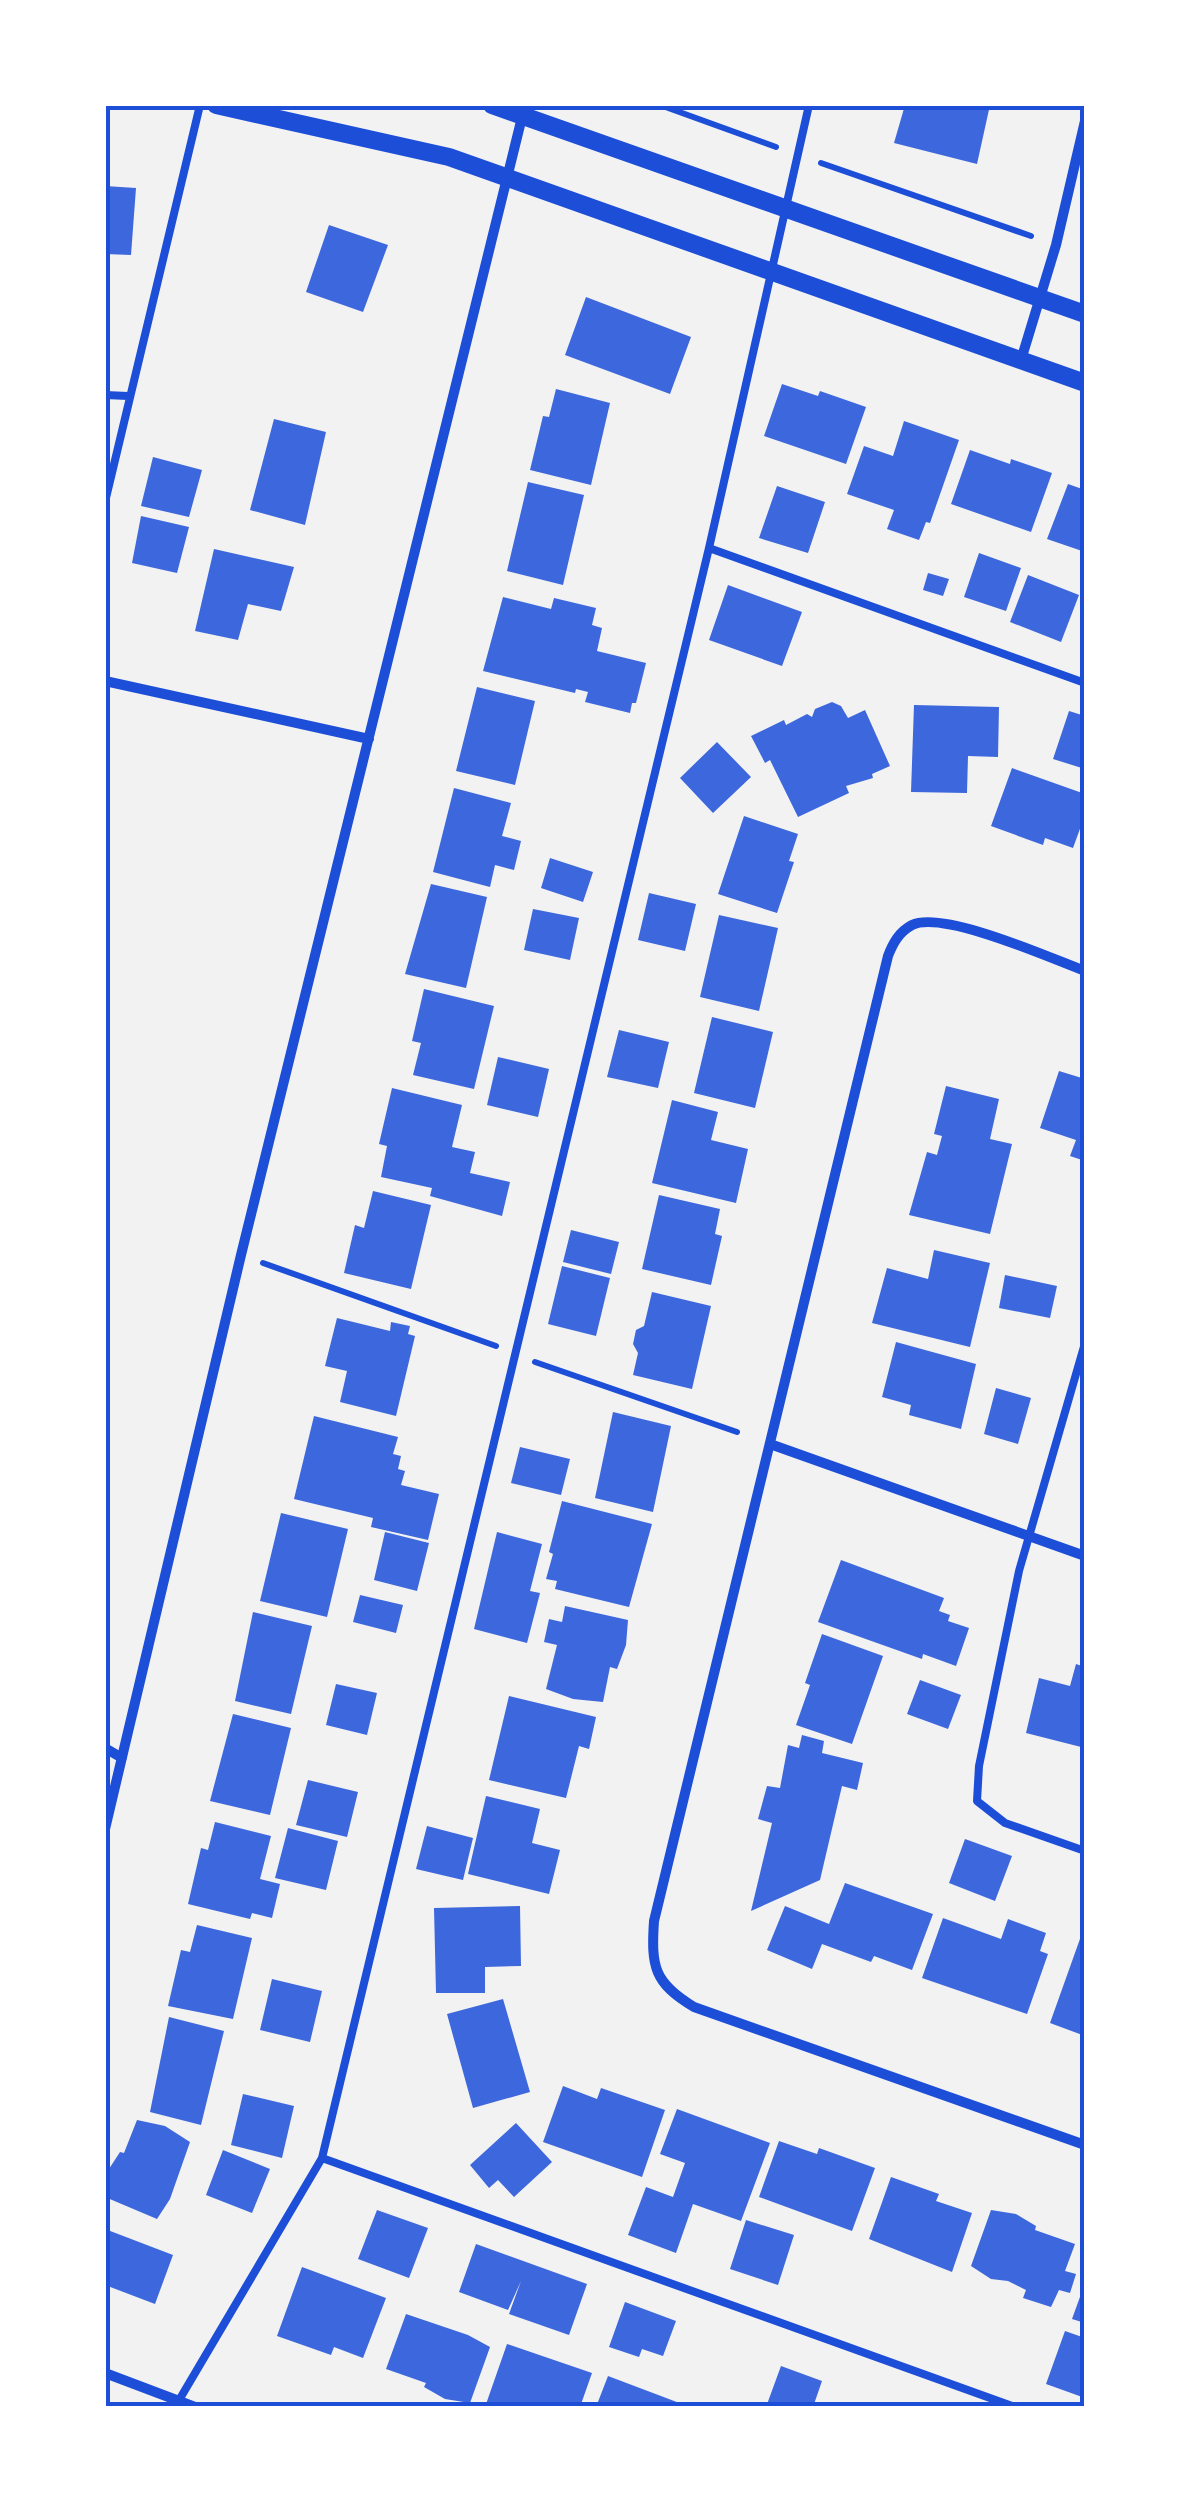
<svg xmlns="http://www.w3.org/2000/svg" width="1190" height="2512" font-family="Montserrat,sans-serif">
<style>
.building{fill:#3d67dc}
.lines{fill:none;stroke-linecap:round;stroke-linejoin:round}
.path{stroke:#1d4ed8;stroke-width:6}
.service{stroke:#1d4ed8;stroke-width:8}
.minor{stroke:#1d4ed8;stroke-width:10}
.tertiary{stroke:#1d4ed8;stroke-width:18}
.neatline{fill:none;stroke:#1d4ed8;stroke-width:4}
</style>
<rect width="100%" height="100%" fill="#f2f2f2"/>
<!-- building -->
<path class="building" d="M 905,105 L 990,105 L 977,164 L 894,143 Z
M 105,186 L 136,188 L 131,255 L 105,254 Z
M 329,225 L 388,245 L 363,312 L 306,292 Z
M 586,297 L 691,337 L 670,394 L 565,355 Z
M 782,384 L 818,396 L 820,391 L 866,407 L 846,464 L 764,436 Z
M 556,389 L 610,403 L 591,485 L 530,470 L 543,416 L 549,417 Z
M 274,419 L 326,432 L 305,525 L 250,510 Z
M 904,421 L 959,440 L 930,523 L 926,522 L 919,540 L 887,529 L 894,510 L 847,494 L 864,446 L 893,456 Z
M 970,450 L 1010,464 L 1011,459 L 1052,473 L 1031,532 L 951,504 Z
M 153,457 L 202,470 L 189,517 L 141,506 Z
M 528,482 L 584,495 L 563,585 L 507,571 Z
M 1068,484 L 1085,490 L 1085,552 L 1047,539 Z
M 777,486 L 825,502 L 808,553 L 759,538 Z
M 141,516 L 189,527 L 177,573 L 132,563 Z
M 214,549 L 294,567 L 281,611 L 248,604 L 238,640 L 195,631 Z
M 979,553 L 1021,568 L 1006,611 L 964,597 Z
M 928,573 L 949,579 L 943,596 L 923,590 Z
M 1028,575 L 1079,595 L 1061,642 L 1010,622 Z
M 728,585 L 802,612 L 782,666 L 709,640 Z
M 503,597 L 551,609 L 554,598 L 596,608 L 592,625 L 602,628 L 597,651 L 646,663 L 636,703 L 632,703 L 630,713 L 585,702 L 588,692 L 576,689 L 575,693 L 483,671 Z
M 477,687 L 535,701 L 515,785 L 456,771 Z
M 832,702 L 841,706 L 848,718 L 865,710 L 890,766 L 872,774 L 873,778 L 846,786 L 849,793 L 798,817 L 770,760 L 765,763 L 751,736 L 784,720 L 786,725 L 807,714 L 812,717 L 815,709 Z
M 914,705 L 999,707 L 998,757 L 968,756 L 967,793 L 911,792 Z
M 1069,711 L 1085,716 L 1085,769 L 1053,759 Z
M 717,742 L 751,777 L 713,813 L 680,778 Z
M 1012,768 L 1085,794 L 1085,815 L 1073,848 L 1045,838 L 1043,845 L 991,826 Z
M 454,788 L 511,803 L 502,836 L 521,841 L 514,870 L 495,865 L 490,887 L 433,872 Z
M 744,816 L 798,834 L 789,861 L 794,862 L 777,913 L 718,894 Z
M 550,858 L 593,872 L 583,902 L 541,888 Z
M 431,884 L 487,897 L 466,988 L 405,974 Z
M 649,893 L 696,904 L 685,951 L 638,940 Z
M 533,909 L 579,918 L 570,960 L 524,950 Z
M 719,915 L 778,928 L 759,1011 L 700,997 Z
M 424,989 L 494,1006 L 474,1089 L 413,1075 L 421,1043 L 412,1041 Z
M 712,1017 L 773,1032 L 755,1108 L 694,1093 Z
M 619,1030 L 669,1042 L 658,1088 L 607,1077 Z
M 498,1057 L 549,1069 L 538,1117 L 487,1105 Z
M 1059,1071 L 1085,1079 L 1085,1161 L 1070,1156 L 1076,1140 L 1040,1128 Z
M 946,1086 L 999,1099 L 990,1139 L 1012,1144 L 990,1234 L 909,1215 L 927,1152 L 937,1155 L 942,1136 L 934,1134 Z
M 392,1088 L 462,1105 L 452,1147 L 475,1152 L 470,1173 L 510,1182 L 502,1216 L 430,1196 L 432,1188 L 381,1177 L 387,1146 L 379,1144 Z
M 672,1100 L 718,1112 L 711,1140 L 748,1149 L 736,1203 L 652,1183 Z
M 373,1191 L 431,1205 L 411,1289 L 344,1273 L 355,1225 L 364,1228 Z
M 659,1195 L 720,1209 L 715,1234 L 722,1236 L 711,1285 L 642,1269 Z
M 571,1230 L 619,1242 L 611,1274 L 563,1262 Z
M 934,1250 L 990,1263 L 970,1347 L 872,1323 L 887,1268 L 928,1279 Z
M 562,1266 L 610,1278 L 596,1336 L 548,1324 Z
M 1005,1275 L 1057,1286 L 1050,1318 L 999,1308 Z
M 652,1292 L 711,1306 L 692,1389 L 633,1375 L 638,1353 L 633,1344 L 636,1330 L 644,1326 Z
M 337,1318 L 390,1331 L 391,1322 L 410,1326 L 408,1334 L 415,1336 L 396,1416 L 340,1402 L 347,1371 L 325,1366 Z
M 896,1342 L 976,1364 L 961,1429 L 909,1415 L 911,1405 L 882,1397 Z
M 996,1388 L 1031,1398 L 1018,1444 L 984,1434 Z
M 613,1412 L 671,1426 L 653,1512 L 595,1498 Z
M 314,1416 L 398,1437 L 393,1454 L 401,1456 L 398,1469 L 405,1471 L 401,1485 L 439,1494 L 428,1540 L 371,1527 L 373,1518 L 294,1499 Z
M 520,1447 L 570,1459 L 561,1495 L 511,1483 Z
M 562,1501 L 652,1524 L 629,1607 L 555,1589 L 557,1581 L 546,1579 L 553,1554 L 549,1552 Z
M 281,1513 L 348,1529 L 327,1617 L 260,1601 Z
M 385,1532 L 429,1543 L 417,1591 L 374,1580 Z
M 497,1532 L 542,1544 L 530,1591 L 540,1593 L 527,1643 L 474,1629 Z
M 841,1560 L 944,1598 L 939,1611 L 950,1615 L 948,1621 L 969,1628 L 956,1666 L 923,1654 L 922,1659 L 818,1622 Z
M 360,1595 L 403,1605 L 396,1633 L 353,1622 Z
M 565,1606 L 628,1620 L 626,1645 L 617,1669 L 610,1667 L 603,1702 L 573,1699 L 546,1689 L 557,1645 L 544,1642 L 549,1619 L 562,1622 Z
M 253,1612 L 312,1626 L 291,1714 L 235,1701 Z
M 822,1634 L 883,1656 L 852,1744 L 796,1725 L 810,1685 L 805,1683 Z
M 1076,1664 L 1085,1667 L 1085,1748 L 1026,1733 L 1039,1678 L 1070,1686 Z
M 920,1680 L 961,1695 L 948,1729 L 907,1714 Z
M 336,1684 L 377,1693 L 367,1735 L 326,1725 Z
M 509,1696 L 596,1717 L 589,1749 L 579,1746 L 566,1798 L 489,1780 Z
M 233,1714 L 291,1728 L 270,1815 L 210,1801 Z
M 802,1735 L 824,1741 L 822,1753 L 863,1763 L 857,1790 L 842,1786 L 820,1880 L 751,1911 L 772,1823 L 758,1819 L 767,1786 L 780,1788 L 788,1745 L 799,1748 Z
M 308,1780 L 358,1792 L 347,1837 L 296,1825 Z
M 486,1796 L 540,1809 L 532,1843 L 560,1850 L 549,1894 L 468,1874 Z
M 215,1822 L 271,1836 L 260,1879 L 280,1884 L 272,1918 L 252,1913 L 250,1919 L 188,1904 L 201,1848 L 208,1850 Z
M 427,1826 L 473,1838 L 463,1880 L 416,1869 Z
M 288,1828 L 338,1841 L 326,1890 L 275,1878 Z
M 965,1839 L 1012,1856 L 995,1901 L 949,1883 Z
M 845,1883 L 933,1914 L 912,1970 L 874,1956 L 871,1962 L 822,1944 L 812,1969 L 767,1950 L 785,1906 L 829,1924 Z
M 520,1906 L 521,1966 L 485,1967 L 485,1993 L 436,1993 L 434,1908 Z
M 943,1918 L 1001,1939 L 1008,1919 L 1046,1933 L 1040,1951 L 1048,1954 L 1027,2014 L 922,1978 Z
M 197,1925 L 252,1938 L 233,2019 L 168,2006 L 181,1950 L 190,1952 Z
M 1081,1936 L 1085,1937 L 1085,2036 L 1050,2023 Z
M 272,1979 L 322,1991 L 310,2042 L 260,2030 Z
M 503,1999 L 530,2092 L 473,2108 L 447,2014 Z
M 169,2017 L 224,2031 L 201,2125 L 150,2112 Z
M 563,2086 L 597,2099 L 601,2088 L 665,2110 L 642,2177 L 543,2142 Z
M 243,2094 L 294,2106 L 282,2158 L 231,2145 Z
M 677,2109 L 770,2143 L 741,2221 L 693,2204 L 676,2253 L 628,2235 L 646,2187 L 673,2197 L 685,2163 L 660,2154 Z
M 137,2120 L 165,2126 L 190,2142 L 170,2199 L 157,2219 L 105,2197 L 107,2172 L 120,2152 L 124,2153 Z
M 516,2123 L 552,2162 L 514,2197 L 498,2180 L 489,2188 L 470,2165 Z
M 779,2141 L 817,2154 L 819,2148 L 875,2168 L 852,2231 L 759,2197 Z
M 223,2150 L 270,2169 L 252,2213 L 206,2195 Z
M 891,2177 L 939,2194 L 936,2201 L 972,2213 L 952,2272 L 869,2239 Z
M 377,2210 L 428,2228 L 409,2278 L 358,2259 Z
M 991,2210 L 1016,2214 L 1036,2226 L 1035,2230 L 1075,2244 L 1065,2271 L 1076,2274 L 1070,2293 L 1059,2290 L 1051,2307 L 1023,2298 L 1026,2290 L 1008,2281 L 991,2279 L 971,2266 Z
M 746,2220 L 794,2235 L 778,2285 L 730,2269 Z
M 105,2229 L 173,2255 L 155,2304 L 105,2285 Z
M 476,2244 L 587,2284 L 569,2335 L 509,2314 L 521,2281 L 508,2310 L 459,2292 Z
M 302,2267 L 386,2298 L 363,2358 L 334,2347 L 331,2355 L 277,2336 Z
M 1085,2283 L 1085,2323 L 1072,2319 Z
M 625,2302 L 676,2321 L 663,2356 L 642,2349 L 639,2357 L 609,2347 Z
M 406,2314 L 468,2335 L 490,2347 L 470,2403 L 445,2399 L 424,2387 L 426,2383 L 386,2369 Z
M 1065,2331 L 1085,2338 L 1085,2398 L 1046,2384 Z
M 507,2344 L 592,2373 L 580,2407 L 485,2407 Z
M 781,2366 L 822,2381 L 813,2407 L 766,2407 Z
M 608,2376 L 690,2407 L 596,2407 Z"/>
<g class="lines">
<!-- path -->
<path class="path" d="M 660,105 L 776,147
M 821,163 L 1031,236
M 263,1263 L 496,1346
M 535,1362 L 737,1432"/>
<!-- service -->
<path class="service" d="M 105,395 L 128,396
M 105,502 L 200,105
M 709,548 L 1085,683
M 1085,1343 L 1019,1571 L 979,1766 L 977,1801 L 1005,1823 L 1085,1851
M 322,2158 L 1015,2407
M 175,2407 L 322,2158 L 709,548 L 809,105"/>
<!-- minor -->
<path class="minor" d="M 1021,360 L 1056,245 L 1085,121
M 105,681 L 369,739
M 1085,971 C 1050,958 943,910 912,925 C 899,932 893,943 888,956 L 654,1921 C 651,1967 654,1983 694,2007 L 1085,2145
M 770,1444 L 1085,1556
M 105,1748 L 122,1758
M 105,1829 L 241,1255 L 525,105
M 105,2373 L 195,2407"/>
<!-- tertiary -->
<path class="tertiary" d="M 216,105 L 449,157 L 1085,383
M 492,105 L 1085,314"/>
</g>
<!-- border -->
<rect width="1190" height="2512" fill="none" stroke="#ffffff" stroke-width="215"/>
<rect x="108" y="108" width="974" height="2296" class="neatline"/>
</svg>
